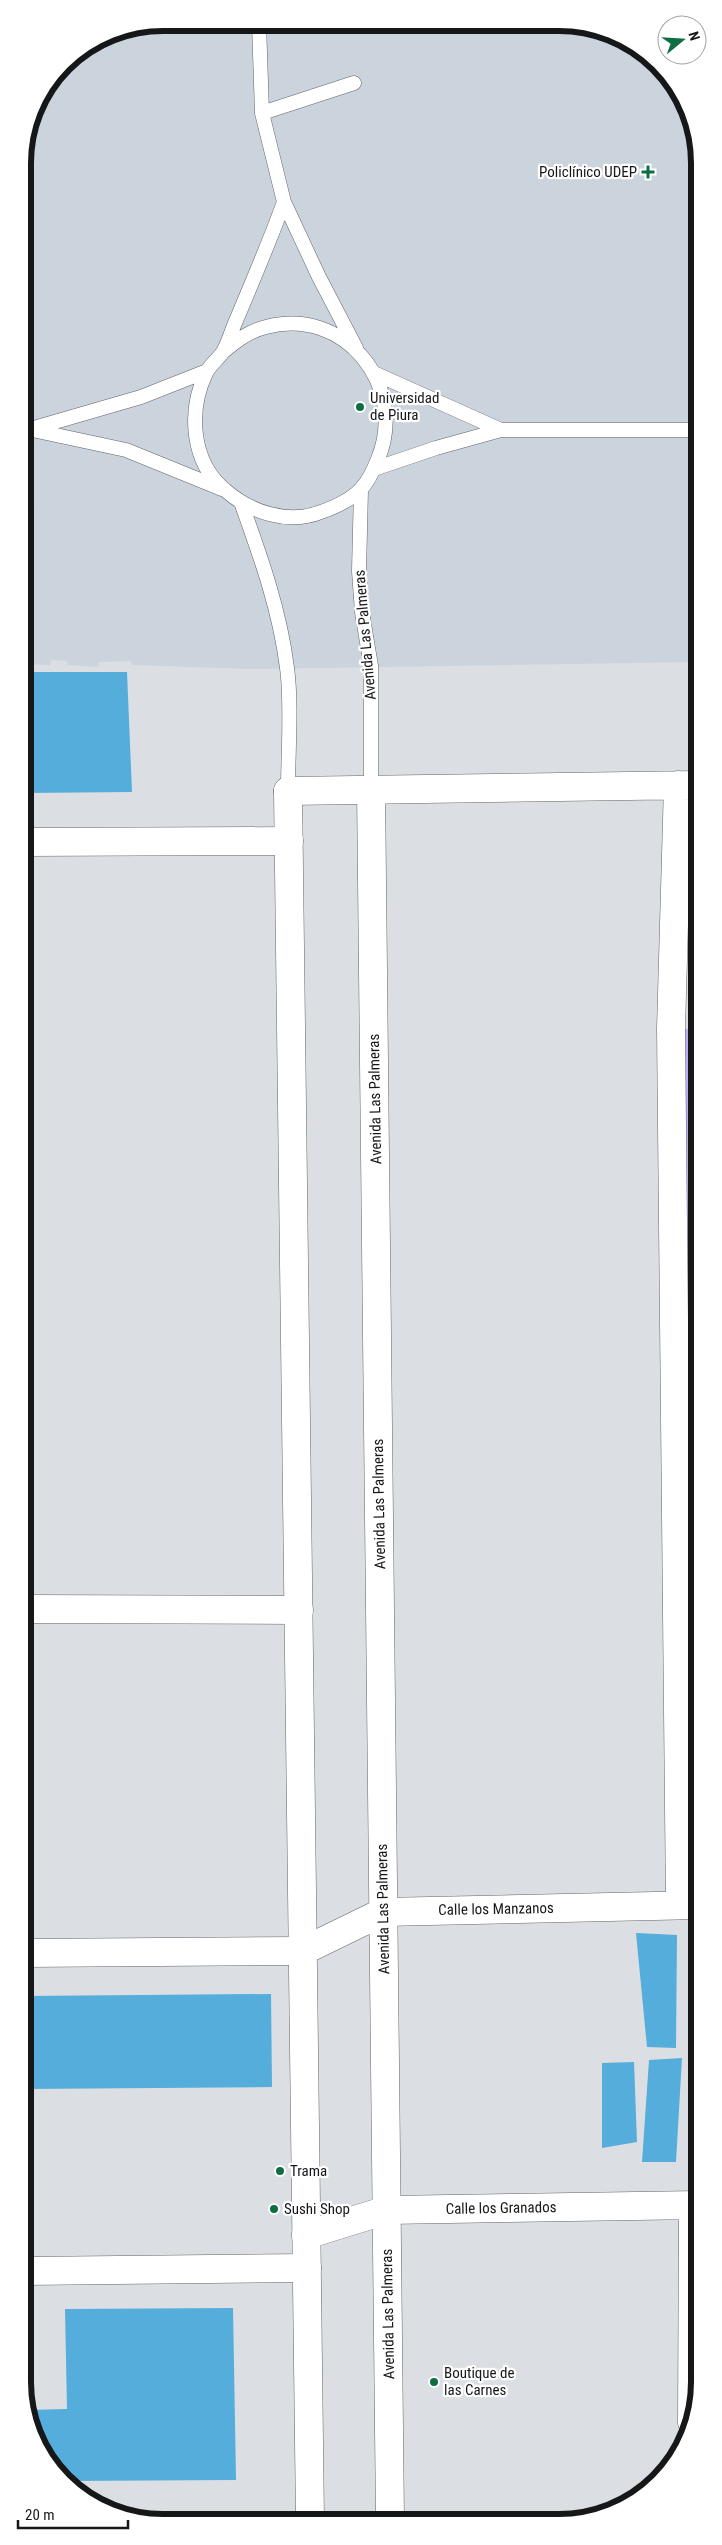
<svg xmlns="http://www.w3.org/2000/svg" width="722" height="2545" font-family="'Roboto Condensed',sans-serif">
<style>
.built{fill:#cbd3dd}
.green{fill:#b9aff6}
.building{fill:#54adda}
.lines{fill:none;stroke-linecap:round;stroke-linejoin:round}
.service-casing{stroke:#626569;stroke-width:15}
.minor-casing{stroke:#626569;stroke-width:29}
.tertiary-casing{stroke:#626569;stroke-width:29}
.service{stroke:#fff;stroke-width:14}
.minor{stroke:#fff;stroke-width:28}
.tertiary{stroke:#fff;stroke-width:28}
.poi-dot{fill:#0e6d42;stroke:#fff;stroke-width:2}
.labels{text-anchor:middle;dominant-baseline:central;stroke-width:4.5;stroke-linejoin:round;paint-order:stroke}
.poi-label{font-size:15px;fill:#161719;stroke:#fff;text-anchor:start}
.street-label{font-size:15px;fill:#161719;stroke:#fff}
.rim{fill:none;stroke:#161719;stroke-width:6}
</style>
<rect width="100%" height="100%" fill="#dbdfe3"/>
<!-- built -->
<path class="built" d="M 163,23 L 587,25 L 659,64 L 697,136 L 697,662 L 252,669 L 132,665 L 131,661 L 99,662 L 98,667 L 67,665 L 67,661 L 51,660 L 50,665 L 23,664 L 23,154 L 33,109 L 64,63 L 110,33 Z"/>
<!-- green -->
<path class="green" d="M 671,1029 L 698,1029 L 698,1321 L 674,1321 Z"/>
<!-- building -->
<path class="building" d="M 23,672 L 127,672 L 132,792 L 23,793 Z
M 636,1933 L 677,1935 L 676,2048 L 647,2047 Z
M 271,1994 L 272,2087 L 25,2089 L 25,1996 Z
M 682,2058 L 676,2162 L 642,2162 L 649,2060 Z
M 634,2062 L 637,2142 L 602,2148 L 602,2063 Z
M 233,2308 L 236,2480 L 63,2481 L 26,2410 L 67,2409 L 65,2309 Z"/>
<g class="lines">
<!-- service casing -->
<g class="service-casing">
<path id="service" d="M 259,23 L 262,113 L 284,202 L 319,277 L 356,348
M 262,113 L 354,83
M 223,352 C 236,341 249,331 266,327 C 345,306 408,386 378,459 C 374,469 369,481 361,489 C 351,500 335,507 321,512 C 288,525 250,512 225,490 C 191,462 188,411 206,373 C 210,365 218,359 223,352 C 228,343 231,333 235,323 C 252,283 269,243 284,202
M 374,373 L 501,430
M 23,428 L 126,450 L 222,489
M 34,428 L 141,397 L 207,371
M 374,469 L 436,448 L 501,430 L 697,430
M 361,490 L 359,571 L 362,612 L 371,666 L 371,789
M 242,505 C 261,558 280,611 287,668 C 292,704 288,752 288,791"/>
</g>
<!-- minor casing -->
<g class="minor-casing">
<path id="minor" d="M 678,785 L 671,1029 L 680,1905
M 288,791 L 698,785
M 24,842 L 289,841
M 24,1609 L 299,1610
M 25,1953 L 303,1951
M 306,2235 L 387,2210 L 699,2205
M 25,2271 L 307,2268
M 692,2422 L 693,2205"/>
</g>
<!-- tertiary casing -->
<g class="tertiary-casing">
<path id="tertiary" d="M 371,789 L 390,2520
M 288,791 L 310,2520
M 303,1951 L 383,1912 L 699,1905"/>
</g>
<!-- service -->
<use href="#service" class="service"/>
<!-- minor -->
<use href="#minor" class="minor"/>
<!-- tertiary -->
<use href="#tertiary" class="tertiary"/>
</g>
<!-- markers -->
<g class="poi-dot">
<path d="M645.5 164.5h5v5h5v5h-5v5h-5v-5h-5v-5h5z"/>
<circle cx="360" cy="407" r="5"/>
<circle cx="280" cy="2171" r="5"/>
<circle cx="274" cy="2209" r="5"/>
<circle cx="434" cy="2382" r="5"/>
</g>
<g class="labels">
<!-- poi labels -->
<g class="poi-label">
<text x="637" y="172" text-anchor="end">Policlínico UDEP</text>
<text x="370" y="398">Universidad<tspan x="370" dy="17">de Piura</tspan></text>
<text x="290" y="2171">Trama</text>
<text x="284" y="2209">Sushi Shop</text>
<text x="444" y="2373">Boutique de<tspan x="444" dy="17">las Carnes</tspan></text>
</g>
<!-- street labels -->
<g class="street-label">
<text transform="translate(365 635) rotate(-95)">Avenida Las Palmeras</text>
<text transform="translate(375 1099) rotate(-91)">Avenida Las Palmeras</text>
<text transform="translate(379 1504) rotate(-91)">Avenida Las Palmeras</text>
<text transform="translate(383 1909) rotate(-91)">Avenida Las Palmeras</text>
<text transform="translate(496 1909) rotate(-1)">Calle los Manzanos</text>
<text transform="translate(501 2208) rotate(-1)">Calle los Granados</text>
<text transform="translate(388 2314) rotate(-91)">Avenida Las Palmeras</text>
</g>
</g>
<!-- crop -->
<path d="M0 0H722V2545H0ZM163 31H559A132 132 0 0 1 691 163V2382A132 132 0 0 1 559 2514H163A132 132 0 0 1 31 2382V163A132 132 0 0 1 163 31Z" fill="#fff" fill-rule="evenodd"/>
<path class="rim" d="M163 31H559A132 132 0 0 1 691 163V2382A132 132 0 0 1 559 2514H163A132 132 0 0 1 31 2382V163A132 132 0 0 1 163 31Z"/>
<!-- north arrow -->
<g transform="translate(682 40) rotate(72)"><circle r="24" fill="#ffffff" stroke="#a2a2a3"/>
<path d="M0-4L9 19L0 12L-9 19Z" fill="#0e6d42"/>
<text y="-8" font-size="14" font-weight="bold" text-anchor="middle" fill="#161719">N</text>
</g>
<!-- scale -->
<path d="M18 2520v8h110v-8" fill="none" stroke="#161719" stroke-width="2.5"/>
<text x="25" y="2520" font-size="15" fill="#161719" stroke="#ffffff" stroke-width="4" paint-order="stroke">20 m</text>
</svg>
